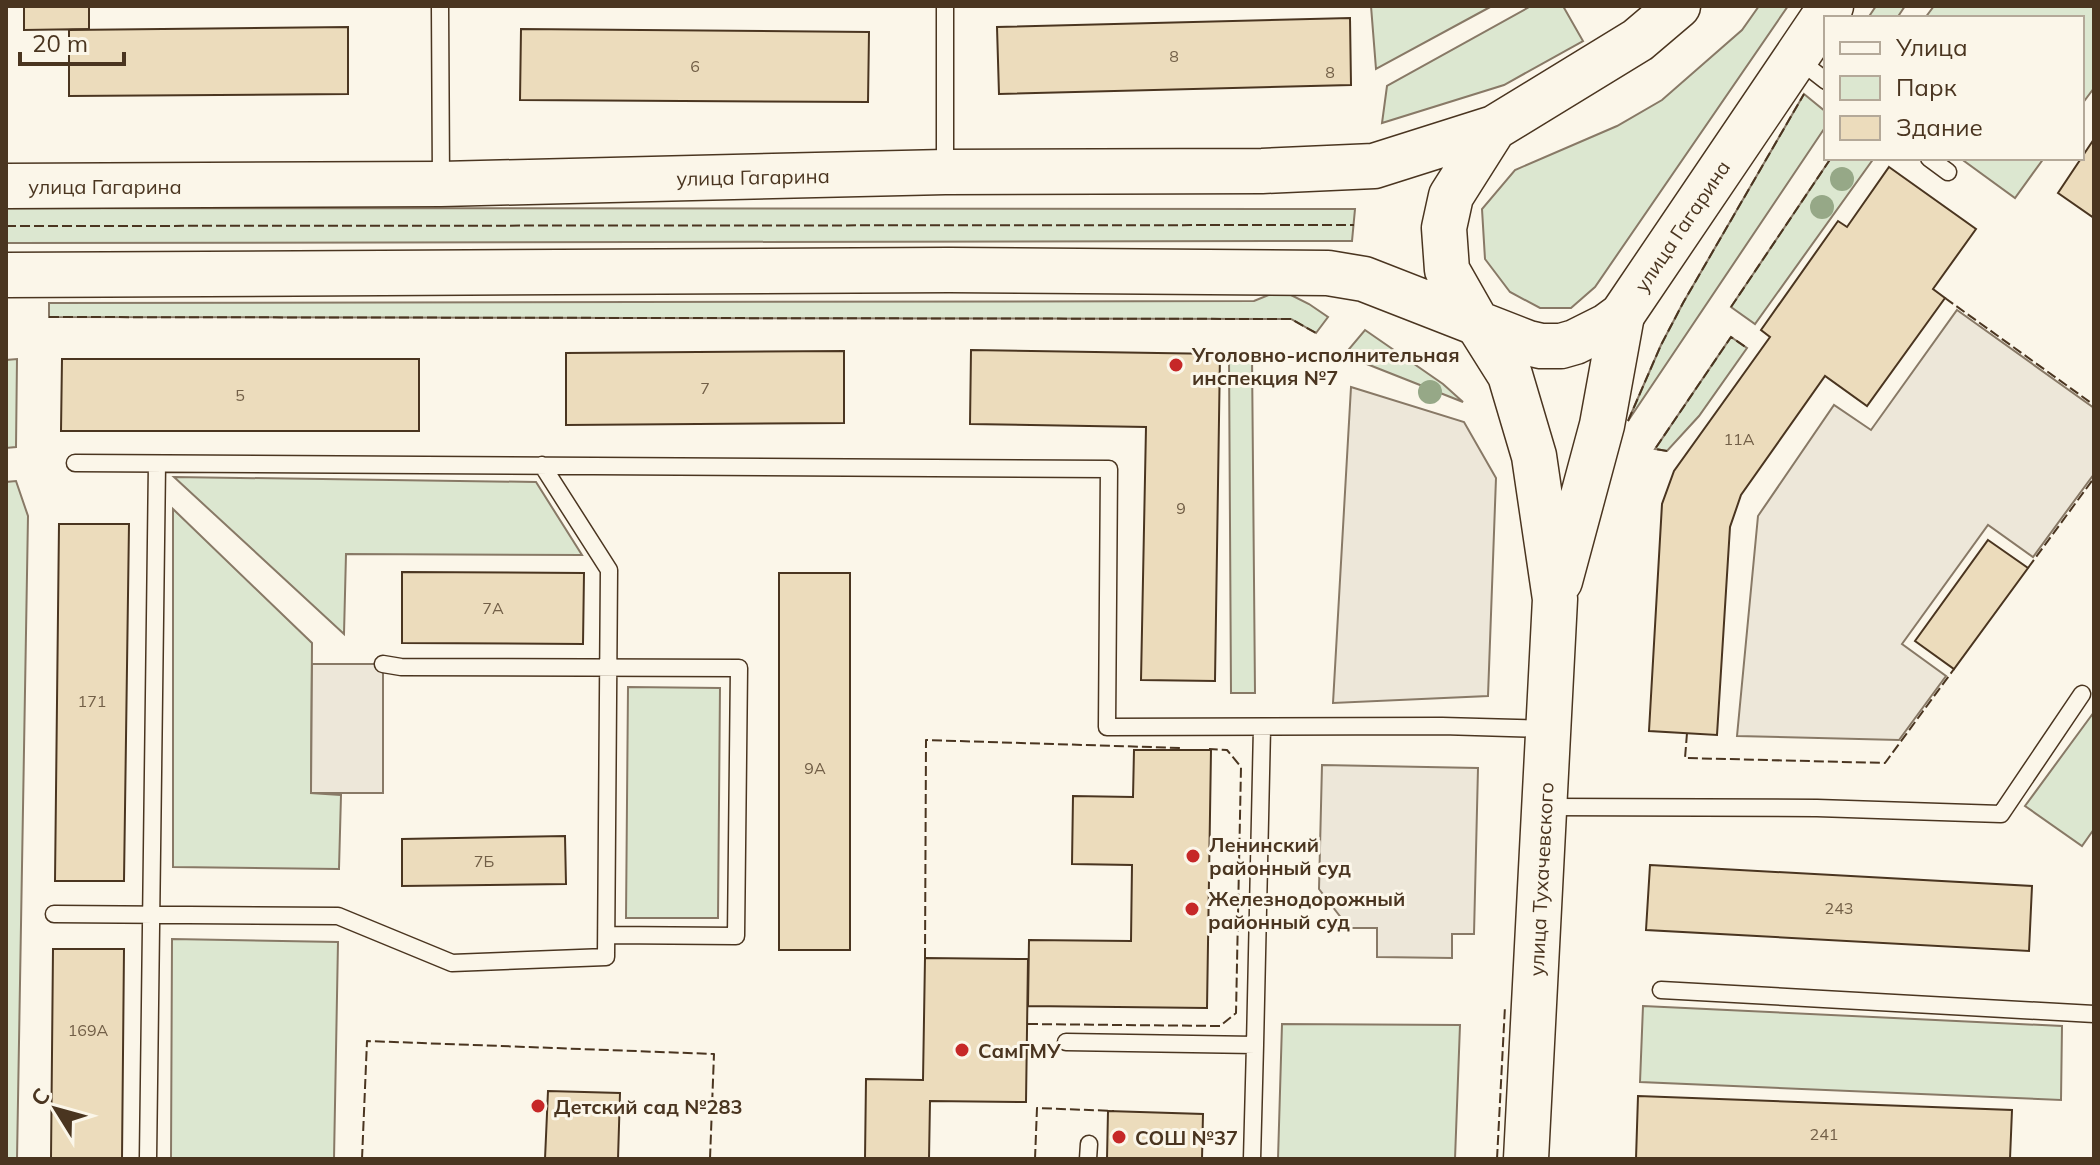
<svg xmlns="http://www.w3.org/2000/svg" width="2100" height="1165" font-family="Mulish,sans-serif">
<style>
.green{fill:#dce7d0;stroke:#887966;stroke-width:2}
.parking{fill:#ede7d9;stroke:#887966;stroke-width:2}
.building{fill:#ecdcbc;stroke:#4a3520;stroke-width:2}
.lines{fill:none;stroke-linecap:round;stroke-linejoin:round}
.lane-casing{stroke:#4a3520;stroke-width:19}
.secondary-casing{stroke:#4a3520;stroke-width:47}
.primary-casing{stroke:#4a3520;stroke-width:47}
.lane{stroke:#fbf6e9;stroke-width:16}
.secondary{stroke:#fbf6e9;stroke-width:44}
.primary{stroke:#fbf6e9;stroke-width:44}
.fence{stroke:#4a3520;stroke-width:2;stroke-dasharray:10 4;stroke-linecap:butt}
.tree{fill:#96a887}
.poi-dot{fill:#c62828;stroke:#fbf6e9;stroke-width:3}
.labels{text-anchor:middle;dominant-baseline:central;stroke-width:6;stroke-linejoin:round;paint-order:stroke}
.number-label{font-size:16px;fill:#725f47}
.street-label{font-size:20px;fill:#4a3520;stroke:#fbf6e9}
.poi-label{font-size:20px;font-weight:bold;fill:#4a3520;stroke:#fbf6e9;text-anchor:start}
</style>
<rect width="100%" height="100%" fill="#fbf6e9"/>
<!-- green -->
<path class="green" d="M 1371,6 L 1492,6 L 1376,69 Z
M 1531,6 L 1563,6 L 1583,41 L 1504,85 L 1382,123 L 1387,86 Z
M 1759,6 L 1788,6 L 1595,287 L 1571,308 L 1540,308 L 1510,292 L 1485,259 L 1482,209 L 1515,170 L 1617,126 L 1662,100 L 1742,30 Z
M 1876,6 L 1905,6 L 1897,18 L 1868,18 Z
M 1934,6 L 2094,6 L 2094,88 L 2082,104 L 2082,18 L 1925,18 Z
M 1804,94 L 1826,112 L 1826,126 L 1628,421 L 1661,345 L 1683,303 Z
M 1831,158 L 1874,158 L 1755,324 L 1731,307 Z
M 1960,158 L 2044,158 L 2015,198 Z
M 6,208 L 1355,209 L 1352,241 L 6,243 Z
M 1281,290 L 1309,304 L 1328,317 L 1316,333 L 1291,319 L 49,317 L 49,303 L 1254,301 Z
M 1365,330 L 1443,384 L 1463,402 L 1344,355 Z
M 1731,337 L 1747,348 L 1699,416 L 1667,451 L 1655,449 Z
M 1252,355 L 1255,693 L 1231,693 L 1229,356 Z
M 17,359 L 16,447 L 6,448 L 6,360 Z
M 174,477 L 536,482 L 582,555 L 346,554 L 344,634 Z
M 16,481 L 28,516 L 17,1159 L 6,1159 L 6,482 Z
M 173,509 L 312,643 L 311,793 L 341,795 L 339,869 L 173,867 Z
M 628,687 L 720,688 L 718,918 L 626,918 Z
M 2094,712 L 2094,829 L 2082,846 L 2025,806 Z
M 172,939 L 338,942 L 334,1159 L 171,1159 Z
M 1643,1006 L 2062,1026 L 2061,1100 L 1640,1082 Z
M 1282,1024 L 1460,1025 L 1455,1159 L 1278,1159 Z"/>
<!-- parking -->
<path class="parking" d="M 1957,310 L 2094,408 L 2094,474 L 2033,557 L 1988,525 L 1902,644 L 1946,676 L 1899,740 L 1737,736 L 1758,516 L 1834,405 L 1871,430 Z
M 1351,387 L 1464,422 L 1496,478 L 1488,696 L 1333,703 Z
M 312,664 L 383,664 L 383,793 L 311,793 Z
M 1322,765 L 1478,768 L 1474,934 L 1452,934 L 1452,958 L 1377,957 L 1377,928 L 1349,928 L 1319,889 Z"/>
<!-- building -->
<path class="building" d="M 24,6 L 89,6 L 89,29 L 24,30 Z
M 1350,18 L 1351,85 L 999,94 L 997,27 Z
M 348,27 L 348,94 L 69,96 L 69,30 Z
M 521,29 L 869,32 L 868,102 L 520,100 Z
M 2094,139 L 2094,218 L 2058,193 Z
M 1889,167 L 1976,229 L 1933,289 L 1945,298 L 1867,406 L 1825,376 L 1741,495 L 1730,527 L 1717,735 L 1649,731 L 1662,504 L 1674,471 L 1770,337 L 1761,330 L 1838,221 L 1847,227 Z
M 971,350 L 1220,354 L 1215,681 L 1141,680 L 1146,427 L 970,424 Z
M 844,351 L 844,423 L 566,425 L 566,353 Z
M 62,359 L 419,359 L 419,431 L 61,431 Z
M 59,524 L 129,524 L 124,881 L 55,881 Z
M 1988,540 L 2028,568 L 1954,669 L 1915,641 Z
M 402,572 L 584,573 L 583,644 L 402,643 Z
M 779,573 L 850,573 L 850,950 L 779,950 Z
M 1134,750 L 1211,750 L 1207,1008 L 1028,1006 L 1029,940 L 1131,941 L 1132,865 L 1072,864 L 1073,796 L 1133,797 Z
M 565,836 L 566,884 L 402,886 L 402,839 Z
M 1650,865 L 2032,886 L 2029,951 L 1646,930 Z
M 53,949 L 124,949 L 122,1159 L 51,1159 Z
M 925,958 L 1028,959 L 1026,1102 L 930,1101 L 929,1159 L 865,1159 L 866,1079 L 923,1080 Z
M 548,1091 L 620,1093 L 618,1159 L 545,1159 Z
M 1638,1096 L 2012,1110 L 2010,1159 L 1636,1159 Z
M 1108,1111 L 1203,1114 L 1202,1159 L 1107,1159 Z"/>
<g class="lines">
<!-- lane casing -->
<g class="lane-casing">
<path id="lane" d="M 440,6 L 441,182
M 945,6 L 945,171
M 1799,60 L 1826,81
M 1929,158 L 1948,172
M 75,463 L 1109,469 L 1107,727 L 1442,726 L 1548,729
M 383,664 L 401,667 L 739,668 L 736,936 L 607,935
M 1547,807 L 1817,808 L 2001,814 L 2082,694
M 54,914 L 338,916 L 452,963 L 606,957 L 609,570 L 542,465
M 1661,990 L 2094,1014
M 1066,1042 L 1255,1045 L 1252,1159
M 1255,1045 L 1262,728
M 148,1159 L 157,464
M 1088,1159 L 1089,1144"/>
</g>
<!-- secondary casing -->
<g class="secondary-casing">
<path id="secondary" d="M 1476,321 L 1510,375 L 1534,456 L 1555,599 L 1526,1159
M 1560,581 L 1602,425 L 1622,315"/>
</g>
<!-- primary casing -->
<g class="primary-casing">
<path id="primary" d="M 6,186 L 441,184 L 945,172 L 1262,171 L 1374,166 L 1494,128 L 1638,40 L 1678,6
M 6,275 L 949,270 L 1328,273 L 1364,279 L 1528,343 L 1541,346 L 1561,346 L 1575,342 L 1607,326 L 1622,315 L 1831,6
M 1476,321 L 1447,270 L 1444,228 L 1451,196 L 1494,128"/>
</g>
<!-- lane -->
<use href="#lane" class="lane"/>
<!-- secondary -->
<use href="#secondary" class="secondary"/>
<!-- primary -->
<use href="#primary" class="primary"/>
<!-- fence -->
<path class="fence" d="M 6,226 L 1354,225
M 1945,298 L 2094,405
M 1731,307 L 1831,158
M 49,317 L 1291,319 L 1316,333
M 1628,421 L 1661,345 L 1683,303 L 1804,94
M 1667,451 L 1655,449 L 1731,337 L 1747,348
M 2028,568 L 2094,478
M 1687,733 L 1685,758 L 1885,763 L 1954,669
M 925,958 L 926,740 L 1181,748
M 1028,1024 L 1220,1026 L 1236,1013 L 1241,767 L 1227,750 L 1209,749
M 362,1159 L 367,1041 L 714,1054 L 710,1159
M 1035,1159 L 1037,1108 L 1114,1111
M 1497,1159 L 1505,1006"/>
</g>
<!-- trees -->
<g class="tree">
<circle cx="1842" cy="179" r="12"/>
<circle cx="1822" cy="207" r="12"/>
<circle cx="1430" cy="392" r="12"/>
</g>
<!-- markers -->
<g class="poi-dot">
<circle cx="1176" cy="365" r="8"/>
<circle cx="1193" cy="856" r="8"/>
<circle cx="1192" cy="909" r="8"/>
<circle cx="962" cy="1050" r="8"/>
<circle cx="538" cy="1106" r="8"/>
<circle cx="1119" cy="1137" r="8"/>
</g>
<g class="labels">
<!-- number labels -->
<g class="number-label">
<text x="1174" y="56">8</text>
<text x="695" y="66">6</text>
<text x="1330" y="72">8</text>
<text x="705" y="388">7</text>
<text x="240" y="395">5</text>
<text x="1739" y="439">11А</text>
<text x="1181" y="508">9</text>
<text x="493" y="608">7А</text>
<text x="92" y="701">171</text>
<text x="815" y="768">9А</text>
<text x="484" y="861">7Б</text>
<text x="1839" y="908">243</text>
<text x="88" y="1030">169А</text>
<text x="1824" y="1134">241</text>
</g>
<!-- street labels -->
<g class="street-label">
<text transform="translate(753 177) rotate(-1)">улица Гагарина</text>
<text x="105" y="186">улица Гагарина</text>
<text transform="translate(1682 226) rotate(-56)">улица Гагарина</text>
<text transform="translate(1541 879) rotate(-87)">улица Тухачевского</text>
</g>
<!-- poi labels -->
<g class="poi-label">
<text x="1192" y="354">Уголовно-исполнительная<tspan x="1192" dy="23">инспекция №7</tspan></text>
<text x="1209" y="844">Ленинский<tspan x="1209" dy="23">районный суд</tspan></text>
<text x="1208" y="898">Железнодорожный<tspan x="1208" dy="23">районный суд</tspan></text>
<text x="978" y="1050">СамГМУ</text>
<text x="554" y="1106">Детский сад №283</text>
<text x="1135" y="1137">СОШ №37</text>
</g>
</g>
<!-- border -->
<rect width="2100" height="1165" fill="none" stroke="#4a3520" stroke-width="16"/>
<!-- legend -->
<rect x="1824" y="16" width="260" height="144" fill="#fbf6e9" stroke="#b4a999" stroke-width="2"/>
<rect x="1840" y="42" width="40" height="12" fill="#fbf6e9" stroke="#b4a999" stroke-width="2"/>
<text x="1896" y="56" font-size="24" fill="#4a3520">Улица</text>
<rect x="1840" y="76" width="40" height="24" fill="#dce7d0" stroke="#b4a999" stroke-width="2"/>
<text x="1896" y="96" font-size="24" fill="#4a3520">Парк</text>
<rect x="1840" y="116" width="40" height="24" fill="#ecdcbc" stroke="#b4a999" stroke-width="2"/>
<text x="1896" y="136" font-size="24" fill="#4a3520">Здание</text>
<!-- north arrow -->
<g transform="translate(56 1109) rotate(307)" stroke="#fbf6e9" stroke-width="6" paint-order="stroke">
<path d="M0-6L14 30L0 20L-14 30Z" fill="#4a3520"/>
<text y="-12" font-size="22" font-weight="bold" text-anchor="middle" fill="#4a3520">С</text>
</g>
<!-- scale -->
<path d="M20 52v12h104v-12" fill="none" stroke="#4a3520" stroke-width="4"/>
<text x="32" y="52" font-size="24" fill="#4a3520" stroke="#fbf6e9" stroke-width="6" paint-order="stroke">20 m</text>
</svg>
